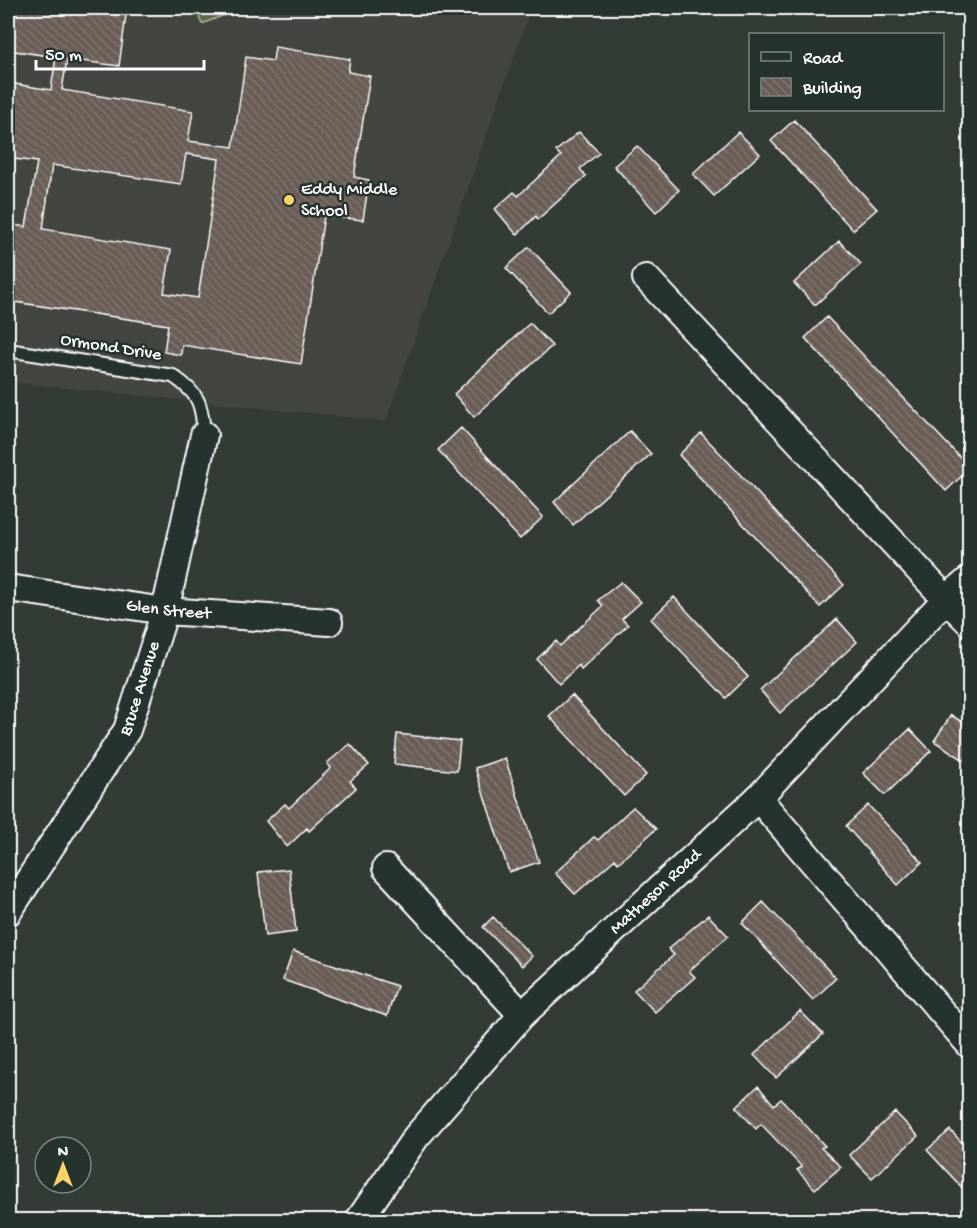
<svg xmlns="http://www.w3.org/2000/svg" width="977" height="1228" font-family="'Gochi Hand',sans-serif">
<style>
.built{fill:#43453f}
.pitch{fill:#5c6b4c;stroke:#aeb5a6;stroke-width:1.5}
.building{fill:url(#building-back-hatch);stroke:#fff;stroke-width:1.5;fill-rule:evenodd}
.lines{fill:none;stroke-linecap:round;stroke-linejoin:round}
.lane-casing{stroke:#fff;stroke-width:16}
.street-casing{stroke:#fff;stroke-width:30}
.lane{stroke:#26332d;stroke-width:12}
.street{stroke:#26332d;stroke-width:26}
.poi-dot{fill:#ffd166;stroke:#26332d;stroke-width:2}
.labels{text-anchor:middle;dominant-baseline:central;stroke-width:5;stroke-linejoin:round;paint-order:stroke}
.poi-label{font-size:18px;fill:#fff;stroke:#26332d;text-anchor:start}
.street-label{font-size:18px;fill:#fff;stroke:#26332d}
</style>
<defs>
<pattern id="building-back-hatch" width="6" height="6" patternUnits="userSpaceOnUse" patternTransform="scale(1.5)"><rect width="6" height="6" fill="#695d56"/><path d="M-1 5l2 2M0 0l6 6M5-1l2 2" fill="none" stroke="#80756f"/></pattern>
</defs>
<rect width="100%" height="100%" fill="#333b35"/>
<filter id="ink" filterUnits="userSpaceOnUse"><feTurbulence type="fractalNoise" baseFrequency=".0167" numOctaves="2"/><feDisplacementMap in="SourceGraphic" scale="12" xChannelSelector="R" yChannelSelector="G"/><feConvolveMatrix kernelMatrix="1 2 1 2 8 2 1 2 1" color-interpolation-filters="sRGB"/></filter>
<g filter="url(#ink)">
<!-- built -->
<path class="built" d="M 8,8 L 531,8 L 386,421 L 8,382 Z"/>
<!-- pitch -->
<path class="pitch" d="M 195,8 L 242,8 L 202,24 Z"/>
<!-- building -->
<path class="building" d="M 8,8 L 127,8 L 119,66 L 67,59 L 62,90 L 193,111 L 188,141 L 233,147 L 246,57 L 273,61 L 275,47 L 350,59 L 348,72 L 370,76 L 354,177 L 369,180 L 363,220 L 324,216 L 301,364 L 182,345 L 181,355 L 164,352 L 168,325 L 8,301 L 8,224 L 26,227 L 37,162 L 8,158 L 8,83 L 51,90 L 56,57 L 8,50 ZM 186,154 L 219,159 L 198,298 L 164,293 L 171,250 L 43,229 L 52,165 L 181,184 Z
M 794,120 L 877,209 L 853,230 L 771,141 Z
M 579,132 L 599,153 L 580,169 L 586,176 L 538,219 L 536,216 L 517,235 L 495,209 L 514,192 L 518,196 L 561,156 L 556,151 Z
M 738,132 L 760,154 L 714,196 L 693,174 Z
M 637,146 L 679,190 L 656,212 L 614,166 Z
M 839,241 L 861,264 L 815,305 L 794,283 Z
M 529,247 L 571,292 L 548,313 L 506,268 Z
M 827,317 L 970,468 L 946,491 L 805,338 Z
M 530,323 L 552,346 L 474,417 L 454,394 Z
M 461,428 L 543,517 L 520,539 L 438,450 Z
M 630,431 L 651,454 L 573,525 L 554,502 Z
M 701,433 L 844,585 L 820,607 L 679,455 Z
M 621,582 L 641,602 L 622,619 L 628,625 L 581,669 L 579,665 L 559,684 L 537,659 L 556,641 L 560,646 L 603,606 L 598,600 Z
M 674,597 L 748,677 L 726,698 L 651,619 Z
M 837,619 L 857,642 L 780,713 L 760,690 Z
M 572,695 L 646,775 L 624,796 L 549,716 Z
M 951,715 L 970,727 L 970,764 L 934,741 Z
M 910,729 L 931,751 L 885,795 L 863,773 Z
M 397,734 L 460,741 L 457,771 L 394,764 Z
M 350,744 L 369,765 L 350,781 L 356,788 L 309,831 L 307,828 L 287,847 L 266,821 L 285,804 L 289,808 L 331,768 L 327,763 Z
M 505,758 L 539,862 L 509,872 L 475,768 Z
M 868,805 L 922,862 L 898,885 L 846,826 Z
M 633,807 L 656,829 L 618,863 L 615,859 L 575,894 L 555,873 L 594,837 L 598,840 Z
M 289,869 L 296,932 L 265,936 L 258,872 Z
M 763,902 L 836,978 L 813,1000 L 742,923 Z
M 708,915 L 728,936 L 689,971 L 695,977 L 655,1012 L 634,990 L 674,955 L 668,949 Z
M 493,917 L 532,956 L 522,966 L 483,927 Z
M 293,951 L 397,986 L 387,1016 L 283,980 Z
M 800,1011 L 823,1034 L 776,1078 L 754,1055 Z
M 758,1086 L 774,1105 L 781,1099 L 825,1146 L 821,1148 L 841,1167 L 815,1189 L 797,1170 L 802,1167 L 761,1124 L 756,1129 L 736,1107 Z
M 895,1112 L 918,1136 L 872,1178 L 849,1155 Z
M 950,1130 L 970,1151 L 970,1196 L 927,1150 Z"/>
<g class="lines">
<!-- lane casing -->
<g class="lane-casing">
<path id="lane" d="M 8,350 L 173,376 C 199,394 202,403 204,435"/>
</g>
<!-- street casing -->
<g class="street-casing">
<g id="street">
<path d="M 646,278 L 946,599 L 970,623"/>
<path id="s1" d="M 8,588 L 165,611 L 329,622"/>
<path d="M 758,798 L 970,1045"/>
<path d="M 386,868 L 522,1015"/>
<path id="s2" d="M 8,912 L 127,730 L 165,611 L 204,435"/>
<path id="s3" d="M 359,1220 L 416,1137 L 522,1015 L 758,798 L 946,599 L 970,579"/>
</g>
</g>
<!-- lane -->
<use href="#lane" class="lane"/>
<!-- street -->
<use href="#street" class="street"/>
</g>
</g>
<!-- markers -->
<circle class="poi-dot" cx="289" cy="200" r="6"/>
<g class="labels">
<!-- poi labels -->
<g class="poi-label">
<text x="301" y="190">Eddy Middle<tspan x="301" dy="21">School</tspan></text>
</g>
<!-- street labels -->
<g class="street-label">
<text transform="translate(111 348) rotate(9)">Ormond Drive</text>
<text stroke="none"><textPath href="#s1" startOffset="162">Glen Street</textPath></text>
<text stroke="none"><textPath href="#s2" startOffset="261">Bruce Avenue</textPath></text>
<text stroke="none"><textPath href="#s3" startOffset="444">Matheson Road</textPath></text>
</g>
</g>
<!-- margin -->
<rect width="977" height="1228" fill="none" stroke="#26332d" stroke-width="30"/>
<rect x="15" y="15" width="947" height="1198" fill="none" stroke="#fff" stroke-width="2" filter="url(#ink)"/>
<!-- legend -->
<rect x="749" y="33" width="195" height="78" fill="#26332d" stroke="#7d8581" stroke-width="1.5"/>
<rect x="761" y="52" width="30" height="9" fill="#26332d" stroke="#7d8581" stroke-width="1.5"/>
<text x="803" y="63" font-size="18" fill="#ffffff">Road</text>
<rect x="761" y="78" width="30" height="18" fill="url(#building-back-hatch)" stroke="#7d8581" stroke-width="1.5"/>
<text x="803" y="93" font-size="18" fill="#ffffff">Building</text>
<!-- north arrow -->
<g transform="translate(63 1165)"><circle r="28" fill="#26332d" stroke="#7d8581" stroke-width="1.5"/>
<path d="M0-4.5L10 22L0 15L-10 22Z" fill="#ffd166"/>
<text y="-9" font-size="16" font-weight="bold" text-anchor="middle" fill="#ffffff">N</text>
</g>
<!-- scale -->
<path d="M36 60v9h168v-9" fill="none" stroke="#ffffff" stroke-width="3"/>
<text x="45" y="60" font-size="18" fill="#ffffff" stroke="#26332d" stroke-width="4.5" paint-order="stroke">50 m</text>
</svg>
